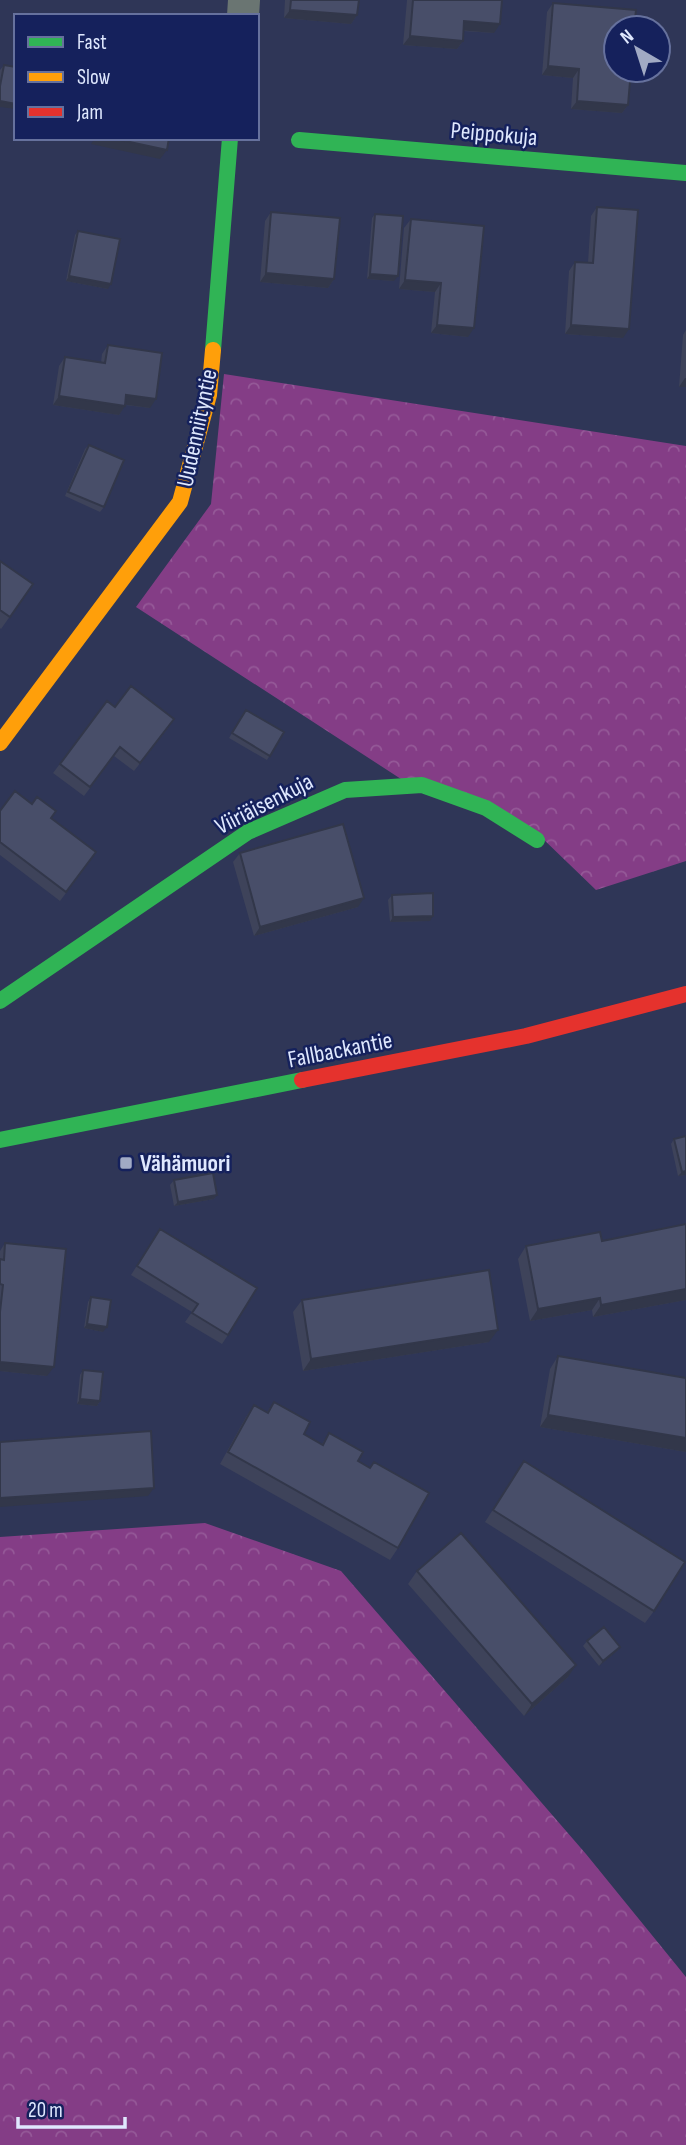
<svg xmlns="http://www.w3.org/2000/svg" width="686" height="2145" font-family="'Sofia Sans Condensed',sans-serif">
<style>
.forest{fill:url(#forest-crowns)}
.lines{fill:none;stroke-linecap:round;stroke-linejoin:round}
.street{stroke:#6a7572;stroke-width:32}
.fast{stroke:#30b455;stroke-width:16}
.slow{stroke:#ff9f0a;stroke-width:16}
.jam{stroke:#e5322d;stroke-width:16}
.wall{fill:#3e435a}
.shaded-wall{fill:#32374a}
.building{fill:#484e69;stroke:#32374a;stroke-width:2}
.poi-dot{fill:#a1aac4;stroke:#15215c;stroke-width:2.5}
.labels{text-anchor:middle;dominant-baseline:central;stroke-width:5;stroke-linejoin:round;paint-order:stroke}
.street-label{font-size:24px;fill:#dfe8fe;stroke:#15215c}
.poi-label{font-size:24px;font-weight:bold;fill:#dfe8fe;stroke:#15215c;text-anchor:start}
</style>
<defs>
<pattern id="forest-crowns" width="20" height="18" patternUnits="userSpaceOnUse" patternTransform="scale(1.75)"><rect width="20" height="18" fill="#843d86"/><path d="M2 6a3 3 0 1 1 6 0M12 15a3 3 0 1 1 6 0" fill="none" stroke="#955998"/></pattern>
</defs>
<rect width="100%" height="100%" fill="#2f3657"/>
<!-- forest -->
<path class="forest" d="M 224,374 L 686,446 L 686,861 L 596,890 L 540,836 L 401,779 L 136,607 L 211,504 Z
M 205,1523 L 341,1571 L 586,1854 L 686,1977 L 686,2145 L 0,2145 L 0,1537 Z"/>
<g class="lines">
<!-- street -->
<path class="street" d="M 243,16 L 244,0"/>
<!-- fast -->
<path class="fast" d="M 299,140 L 686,173
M 213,350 L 230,138
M 0,1001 L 248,832 L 345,790 L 422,785 L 486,808 L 537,840
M 0,1140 L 302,1080"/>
<!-- slow -->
<path class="slow" d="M 0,743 L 180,502 L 209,395 L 213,350"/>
<!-- jam -->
<path class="jam" d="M 302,1080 L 526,1036 L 686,994"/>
</g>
<!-- wall -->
<path class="wall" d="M 285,0 L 359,0 L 357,15 L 351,24 L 284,18 Z
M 407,0 L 502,0 L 494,33 L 463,31 L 463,41 L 457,49 L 403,45 Z
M 553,3 L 628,105 L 622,113 L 571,109 L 573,78 L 542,75 L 547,12 Z
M 4,65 L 0,107 L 0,70 Z
M 597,207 L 623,338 L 565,334 L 569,271 L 575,262 L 588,263 L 591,216 Z
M 271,212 L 334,279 L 328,288 L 260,282 L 265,221 Z
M 375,214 L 394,281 L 367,279 L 372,218 Z
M 411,219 L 468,337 L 431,333 L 435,292 L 399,289 L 404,228 Z
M 78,231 L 108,289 L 66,281 L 75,235 Z
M 686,330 L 686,387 L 679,387 L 683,335 Z
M 108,345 L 150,408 L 125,405 L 119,415 L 53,405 L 59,366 L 65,357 L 101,363 L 102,354 Z
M 89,445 L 104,507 L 100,512 L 65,496 L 85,449 Z
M 0,561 L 33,584 L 1,629 L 0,628 Z
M 107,701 L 115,707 L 168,728 L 134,771 L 114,756 L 84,796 L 53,773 Z
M 243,714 L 284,732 L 267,760 L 229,738 Z
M 0,811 L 51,818 L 90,861 L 60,901 L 0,855 Z
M 240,853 L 358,907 L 254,936 L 233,862 Z
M 392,895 L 430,921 L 390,922 L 388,900 Z
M 674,1139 L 686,1175 L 678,1176 L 671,1144 Z
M 174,1180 L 217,1195 L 214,1199 L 174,1206 L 170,1185 Z
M 686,1224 L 686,1300 L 593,1317 L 592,1310 L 530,1321 L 518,1259 L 526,1246 L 602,1241 Z
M 160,1229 L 228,1335 L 222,1344 L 185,1322 L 192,1312 L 131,1275 Z
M 5,1243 L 47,1376 L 0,1371 L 0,1251 Z
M 91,1297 L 103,1332 L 84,1328 L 88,1302 Z
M 302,1300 L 489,1342 L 303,1371 L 293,1312 Z
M 558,1356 L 686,1378 L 686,1452 L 540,1427 L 550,1369 Z
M 83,1370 L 100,1401 L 97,1406 L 77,1404 L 80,1375 Z
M 274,1402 L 304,1434 L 322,1444 L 329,1433 L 358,1461 L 398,1548 L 390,1560 L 220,1464 L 246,1417 L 254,1405 L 267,1412 Z
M 524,1461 L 654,1611 L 645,1623 L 485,1522 Z
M 417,1571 L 568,1677 L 524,1716 L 408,1584 Z
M 587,1641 L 620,1647 L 617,1651 L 599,1666 L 583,1646 Z"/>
<!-- shaded-wall -->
<path class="shaded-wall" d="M 290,10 L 357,15 L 351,24 L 284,18 Z
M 464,21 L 500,24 L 494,33 L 458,30 Z
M 410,36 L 463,41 L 457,49 L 403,45 Z
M 548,66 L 579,69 L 573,78 L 542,75 Z
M 0,101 L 16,104 L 16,109 L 0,107 Z
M 577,101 L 628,105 L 622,113 L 571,109 Z
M 95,138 L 111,138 L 167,150 L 160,159 L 91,144 Z
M 266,273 L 334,279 L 328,288 L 260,282 Z
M 370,274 L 398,276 L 394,281 L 367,279 Z
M 69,276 L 111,284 L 108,289 L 66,281 Z
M 405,280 L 441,283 L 435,292 L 399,289 Z
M 437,325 L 474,328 L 468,337 L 431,333 Z
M 571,325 L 629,329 L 623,338 L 565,334 Z
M 685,378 L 686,378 L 686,387 L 679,387 Z
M 126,395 L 156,399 L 150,408 L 120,404 Z
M 59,396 L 125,406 L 119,415 L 53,405 Z
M 364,898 L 358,907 L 254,936 L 260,927 Z
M 433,916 L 430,921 L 390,922 L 393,917 Z
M 686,1171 L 686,1175 L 678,1176 L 682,1172 Z
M 217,1195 L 214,1199 L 174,1206 L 178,1202 Z
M 686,1289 L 686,1300 L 593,1317 L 601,1305 Z
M 600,1298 L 592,1310 L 530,1321 L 538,1309 Z
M 87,1324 L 107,1327 L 103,1332 L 84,1328 Z
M 498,1330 L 489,1342 L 303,1371 L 311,1359 Z
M 0,1362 L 54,1367 L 47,1376 L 0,1371 Z
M 80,1399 L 100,1401 L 97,1406 L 77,1404 Z
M 548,1415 L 686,1438 L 686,1452 L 540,1427 Z
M 154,1488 L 148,1496 L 0,1507 L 0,1498 Z
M 620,1647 L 617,1651 L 599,1666 L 603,1661 Z
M 576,1665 L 568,1677 L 524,1716 L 532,1704 Z"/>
<!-- building -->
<path class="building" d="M 291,0 L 359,0 L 357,15 L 290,10 Z
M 413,0 L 502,0 L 500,24 L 464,21 L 463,41 L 410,36 Z
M 553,3 L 636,10 L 634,28 L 616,28 L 616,70 L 631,70 L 628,105 L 577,101 L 579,69 L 548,66 Z
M 4,65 L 16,67 L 16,104 L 0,101 L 0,86 Z
M 111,138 L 169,138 L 167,150 Z
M 597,207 L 638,210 L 629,329 L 571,325 L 575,262 L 593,263 Z
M 271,212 L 340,218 L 334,279 L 266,273 Z
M 375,214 L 403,216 L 398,276 L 370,274 Z
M 411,219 L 484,226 L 474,328 L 437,325 L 441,283 L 405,280 Z
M 78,231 L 120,239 L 111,284 L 69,276 Z
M 108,345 L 162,353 L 156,399 L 126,395 L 125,406 L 59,396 L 65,357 L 105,363 Z
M 89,445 L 124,460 L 104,507 L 68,492 Z
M 0,561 L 33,584 L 10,617 L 0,610 Z
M 131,686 L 174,719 L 140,763 L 120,747 L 90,787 L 60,764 L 107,701 L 115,707 Z
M 246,710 L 284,732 L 270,756 L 232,733 Z
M 15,791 L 32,804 L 37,797 L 56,811 L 51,818 L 96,852 L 66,892 L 0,842 L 0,811 Z
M 343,824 L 364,898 L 260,927 L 240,853 Z
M 433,893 L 433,916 L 393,917 L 392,895 Z
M 686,1136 L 686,1171 L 682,1172 L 674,1139 Z
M 213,1173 L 217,1195 L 178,1202 L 174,1180 Z
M 686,1224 L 686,1289 L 601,1305 L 600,1298 L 538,1309 L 526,1246 L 600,1232 L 602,1241 Z
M 160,1229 L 257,1288 L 228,1335 L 192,1313 L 198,1304 L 137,1266 Z
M 5,1243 L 66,1249 L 54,1367 L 0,1362 L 0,1312 L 3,1285 L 0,1284 L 0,1259 L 4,1260 Z
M 489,1270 L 498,1330 L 311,1359 L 302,1300 Z
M 91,1297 L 111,1300 L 107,1327 L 87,1324 Z
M 558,1356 L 686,1378 L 686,1438 L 548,1415 Z
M 83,1370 L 103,1372 L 100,1401 L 80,1399 Z
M 274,1402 L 310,1422 L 304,1434 L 323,1445 L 329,1433 L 363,1452 L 358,1461 L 370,1468 L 374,1462 L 429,1493 L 398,1548 L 228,1452 L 254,1405 L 268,1413 Z
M 151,1431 L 154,1488 L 0,1498 L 0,1442 Z
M 524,1461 L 685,1562 L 654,1611 L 493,1510 Z
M 461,1533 L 576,1665 L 532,1704 L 417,1571 Z
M 604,1627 L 620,1647 L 603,1661 L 587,1641 Z"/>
<!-- markers -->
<rect class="poi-dot" x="119" y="1156" width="14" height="14" rx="3.5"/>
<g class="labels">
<!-- street labels -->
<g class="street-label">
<text transform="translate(494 134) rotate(5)">Peippokuja</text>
<text transform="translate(197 428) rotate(-78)">Uudenniityntie</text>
<text transform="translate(264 804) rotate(-27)">Viiriäisenkuja</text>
<text transform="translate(340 1050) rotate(-11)">Fallbackantie</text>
</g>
<!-- poi labels -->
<g class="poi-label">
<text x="140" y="1163">Vähämuori</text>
</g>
</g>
<!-- legend -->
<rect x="14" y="14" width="245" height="126" fill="#15215c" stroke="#66719d" stroke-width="2"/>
<rect x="28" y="37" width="35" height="10" fill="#30b455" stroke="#66719d" stroke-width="2"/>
<text x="77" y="49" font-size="21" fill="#dfe8fe">Fast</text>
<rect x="28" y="72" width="35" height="10" fill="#ff9f0a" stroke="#66719d" stroke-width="2"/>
<text x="77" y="84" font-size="21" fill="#dfe8fe">Slow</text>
<rect x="28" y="107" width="35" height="10" fill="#e5322d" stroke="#66719d" stroke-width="2"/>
<text x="77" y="119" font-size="21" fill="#dfe8fe">Jam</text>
<!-- north arrow -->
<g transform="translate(637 49) rotate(321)"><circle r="33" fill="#15215c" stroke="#66719d" stroke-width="2"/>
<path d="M0-5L12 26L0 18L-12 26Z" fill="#a1aac4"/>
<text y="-10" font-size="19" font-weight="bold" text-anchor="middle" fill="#dfe8fe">N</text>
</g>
<!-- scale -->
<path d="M18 2117v10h107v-10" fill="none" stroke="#dfe8fe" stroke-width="3.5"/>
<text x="28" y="2117" font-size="21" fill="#dfe8fe" stroke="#15215c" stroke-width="5" paint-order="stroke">20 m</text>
</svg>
